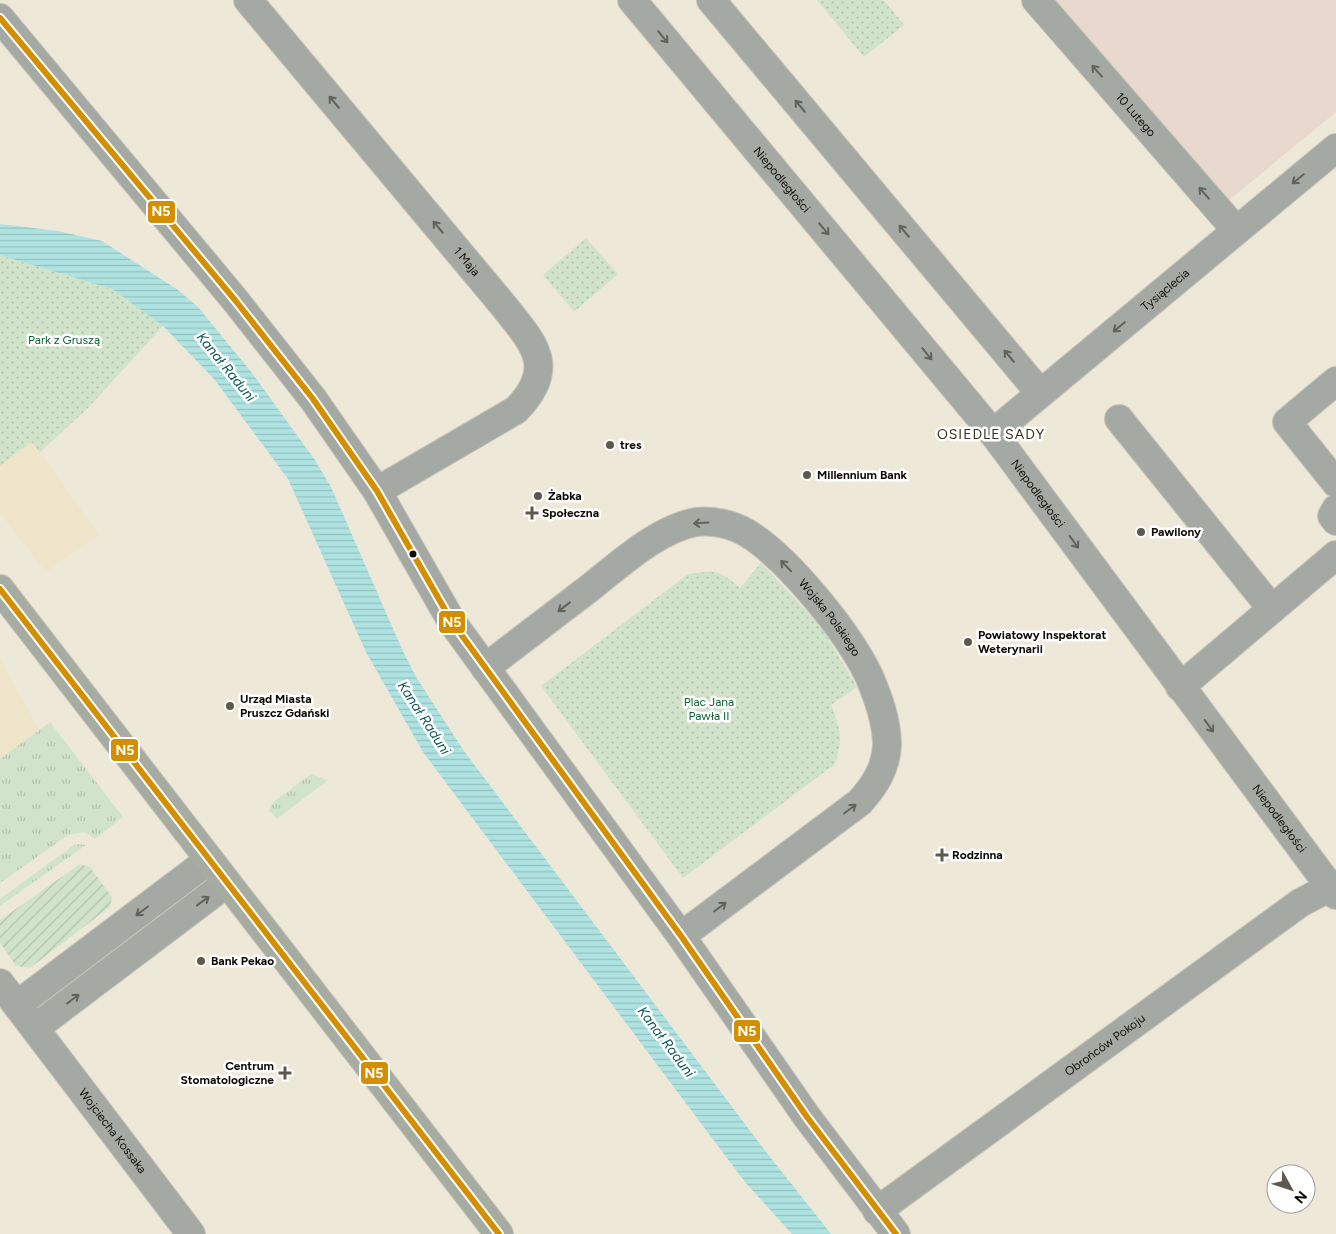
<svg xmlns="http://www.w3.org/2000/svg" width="1336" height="1234" font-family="Figtree,sans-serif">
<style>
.built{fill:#efe5cb}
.education{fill:#e8d8cd}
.grass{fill:url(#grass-tufts)}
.park{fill:url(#park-dots)}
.garden{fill:url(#garden-furrows)}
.water{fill:url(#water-rules)}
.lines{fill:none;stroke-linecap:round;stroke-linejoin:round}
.minor-casing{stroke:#c8c4b8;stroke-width:30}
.tertiary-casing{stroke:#c8c4b8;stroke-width:30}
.primary-casing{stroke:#c8c4b8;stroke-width:30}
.minor{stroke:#a4aaa3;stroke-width:28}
.tertiary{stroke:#a4aaa3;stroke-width:28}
.primary{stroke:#a7aca2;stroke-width:28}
.bus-1-casing{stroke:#fff;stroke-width:10}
.bus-1{stroke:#d48f01;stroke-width:6}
.oneway{stroke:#60625b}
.poi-dot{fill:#5c584e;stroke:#fff;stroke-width:2}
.bus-dot{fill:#0e0b04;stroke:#fff;stroke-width:2}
.labels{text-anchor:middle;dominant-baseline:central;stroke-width:5;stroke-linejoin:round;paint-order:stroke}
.street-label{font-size:12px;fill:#0e0b04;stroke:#fff}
.park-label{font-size:12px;fill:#0f6131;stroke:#fff}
.poi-label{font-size:12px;font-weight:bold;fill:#0e0b04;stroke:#fff;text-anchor:start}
.water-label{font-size:14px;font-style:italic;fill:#0e5559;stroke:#fff}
.neighbourhood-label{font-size:14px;letter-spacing:1px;fill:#39301b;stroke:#fff}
.line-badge{stroke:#fff;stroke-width:2}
.badge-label{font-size:14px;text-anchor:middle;font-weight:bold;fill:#fff}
</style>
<defs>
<pattern id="grass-tufts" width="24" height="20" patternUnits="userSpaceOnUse" patternTransform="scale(1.25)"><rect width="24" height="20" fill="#d1e4cb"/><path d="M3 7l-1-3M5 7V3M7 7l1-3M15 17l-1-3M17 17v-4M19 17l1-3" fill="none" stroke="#b2c2ad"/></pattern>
<pattern id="park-dots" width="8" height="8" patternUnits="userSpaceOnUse" patternTransform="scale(1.25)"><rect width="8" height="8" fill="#d1e4cb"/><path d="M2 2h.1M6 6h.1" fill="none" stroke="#b2c2ad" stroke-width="1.8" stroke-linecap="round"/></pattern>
<pattern id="garden-furrows" width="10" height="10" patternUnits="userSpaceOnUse" patternTransform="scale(1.25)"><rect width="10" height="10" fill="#d1e4cb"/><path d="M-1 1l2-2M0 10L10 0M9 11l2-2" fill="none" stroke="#b2c2ad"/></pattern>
<pattern id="water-rules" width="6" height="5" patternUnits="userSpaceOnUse" patternTransform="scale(1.25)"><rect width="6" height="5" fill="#aee3e2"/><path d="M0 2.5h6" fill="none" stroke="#94c1c0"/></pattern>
</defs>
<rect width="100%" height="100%" fill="#eee8d8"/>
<!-- built -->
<path class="built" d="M 32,441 L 99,535 L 46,572 L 0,513 L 0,466 Z
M 0,659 L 40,731 L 0,759 Z"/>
<!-- education -->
<path class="education" d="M 1055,0 L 1336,0 L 1336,112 L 1229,200 Z"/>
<!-- grass -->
<path class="grass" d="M 50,722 L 123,817 L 95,839 L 85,832 L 68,835 L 0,883 L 0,759 Z
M 311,774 L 328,780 L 277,819 L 269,811 L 272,803 Z
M 75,844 L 86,845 L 0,906 L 0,899 Z
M 162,910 L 165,914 L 43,1005 L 41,1002 Z"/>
<!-- park -->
<path class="park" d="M 817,0 L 884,0 L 904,25 L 864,57 Z
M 586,238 L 618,274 L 574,312 L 543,275 Z
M 0,255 L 112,289 L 163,326 L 86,410 L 40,452 L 31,442 L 0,466 Z
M 761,563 L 820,625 L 857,687 L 831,705 C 841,730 843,739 835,764 L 683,878 L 541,686 L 688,574 C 715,570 719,569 740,588 Z"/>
<!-- garden -->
<path class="garden" d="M 80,864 L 90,867 L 112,897 L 110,907 L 30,968 L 16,966 L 0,943 L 0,920 Z"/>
<!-- water -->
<path class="water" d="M 0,224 L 58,231 L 102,241 L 178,290 L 198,307 L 252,373 L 315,460 L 331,487 L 401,647 L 416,677 L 464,751 L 763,1148 L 831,1234 L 792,1234 L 745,1182 L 423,752 L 366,652 L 288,479 L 214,379 L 163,326 L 112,289 L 0,255 Z"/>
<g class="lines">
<!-- minor casing -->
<g class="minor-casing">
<g id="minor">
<path id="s1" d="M 248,0 L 503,305 C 534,344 558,367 516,410 L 377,491"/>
<path id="s2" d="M 632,0 L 993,433 L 1336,895"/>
<path d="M 711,0 L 1040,393"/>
<path id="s3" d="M 1036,0 L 1236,230"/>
<path d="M 1336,381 L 1287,422 L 1336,483"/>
<path d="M 1119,419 L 1272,609"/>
<path id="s4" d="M 993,433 L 1336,148"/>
<path d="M 1336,509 L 1332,516 L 1336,521"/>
<path id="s5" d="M 485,668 C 519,642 553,616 587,590 C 618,566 657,529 696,522 C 712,520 732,524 747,533 C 788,558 848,632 869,676 C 878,697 887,721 887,745 C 886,768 875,785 860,802 L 681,936"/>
<path d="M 1180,687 L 1336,555"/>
<path id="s6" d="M 0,983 L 191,1234"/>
<path d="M 17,1005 L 209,860"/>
<path d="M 35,1028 L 227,883"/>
<path id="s7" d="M 877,1211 L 1300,903 L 1336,884"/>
</g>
</g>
<!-- tertiary casing -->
<g class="tertiary-casing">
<path id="tertiary" d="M 0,18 L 235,300 L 313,399 L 377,491 L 452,622 L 681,936 L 807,1117 L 896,1234"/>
</g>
<!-- primary casing -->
<g class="primary-casing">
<path id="primary" d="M 0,589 L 499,1234"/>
</g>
<!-- minor -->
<use href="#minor" class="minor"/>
<!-- tertiary -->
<use href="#tertiary" class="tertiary"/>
<!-- primary -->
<use href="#primary" class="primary"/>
<!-- bus-1 casing -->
<g class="bus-1-casing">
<path id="bus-1" d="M 0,18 L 235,300 L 313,399 L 377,491 L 452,622 L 681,936 L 807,1117 L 896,1234
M 0,589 L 499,1234"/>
</g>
<!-- bus-1 -->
<use href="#bus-1" class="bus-1"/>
</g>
<!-- one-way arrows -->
<defs><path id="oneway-shaft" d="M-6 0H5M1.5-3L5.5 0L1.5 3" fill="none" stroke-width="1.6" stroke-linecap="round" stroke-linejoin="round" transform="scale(1.25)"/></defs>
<g class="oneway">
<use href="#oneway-shaft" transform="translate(663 37) rotate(50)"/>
<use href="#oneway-shaft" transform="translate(1097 71) rotate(-131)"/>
<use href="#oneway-shaft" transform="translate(334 102) rotate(-130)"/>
<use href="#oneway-shaft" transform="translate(800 106) rotate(-130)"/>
<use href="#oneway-shaft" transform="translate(1298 179) rotate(141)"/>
<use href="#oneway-shaft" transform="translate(1204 193) rotate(-131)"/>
<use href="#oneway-shaft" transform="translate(438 227) rotate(-130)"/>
<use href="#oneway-shaft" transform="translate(824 229) rotate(50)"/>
<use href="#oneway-shaft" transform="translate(904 231) rotate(-130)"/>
<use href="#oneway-shaft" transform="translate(1119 327) rotate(140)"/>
<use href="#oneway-shaft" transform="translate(927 354) rotate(51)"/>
<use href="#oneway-shaft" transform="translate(1009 356) rotate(-130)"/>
<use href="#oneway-shaft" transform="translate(701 523) rotate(177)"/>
<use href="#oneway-shaft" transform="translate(1074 542) rotate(54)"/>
<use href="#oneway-shaft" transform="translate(786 566) rotate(-134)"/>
<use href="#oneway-shaft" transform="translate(564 607) rotate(142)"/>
<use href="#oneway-shaft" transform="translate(1209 726) rotate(54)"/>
<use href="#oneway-shaft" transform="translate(850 809) rotate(-37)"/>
<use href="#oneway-shaft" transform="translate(203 901) rotate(-36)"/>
<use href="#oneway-shaft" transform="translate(720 907) rotate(-37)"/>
<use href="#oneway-shaft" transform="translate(142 911) rotate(143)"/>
<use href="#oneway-shaft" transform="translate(73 999) rotate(-37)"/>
</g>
<!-- markers -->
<g class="poi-dot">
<circle cx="610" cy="445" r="5"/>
<circle cx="807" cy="475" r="5"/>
<circle cx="538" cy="496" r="5"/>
<path d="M529.5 505.5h5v5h5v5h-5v5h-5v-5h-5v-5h5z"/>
<circle cx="1141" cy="532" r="5"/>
<circle cx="968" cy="642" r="5"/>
<circle cx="230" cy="706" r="5"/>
<path d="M939.5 847.5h5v5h5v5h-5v5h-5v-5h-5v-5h5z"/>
<circle cx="201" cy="961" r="5"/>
<path d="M282.5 1065.5h5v5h5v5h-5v5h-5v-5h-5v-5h5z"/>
</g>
<circle class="bus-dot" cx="413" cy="554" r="4.5"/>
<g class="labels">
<!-- street labels -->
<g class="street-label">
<text stroke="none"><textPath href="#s3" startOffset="152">10 Lutego</textPath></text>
<text stroke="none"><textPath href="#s2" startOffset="234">Niepodległości</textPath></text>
<text stroke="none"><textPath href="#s1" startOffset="341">1 Maja</textPath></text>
<text stroke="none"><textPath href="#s4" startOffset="224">Tysiąclecia</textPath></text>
<text stroke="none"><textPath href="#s2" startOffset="639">Niepodległości</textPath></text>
<text stroke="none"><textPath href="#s5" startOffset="430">Wojska Polskiego</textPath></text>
<text stroke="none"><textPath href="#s2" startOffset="1044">Niepodległości</textPath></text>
<text stroke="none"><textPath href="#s7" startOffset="282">Obrońców Pokoju</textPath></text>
<text stroke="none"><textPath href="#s6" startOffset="186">Wojciecha Kossaka</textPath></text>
</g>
<!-- park labels -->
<g class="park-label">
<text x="64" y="340">Park z Gruszą</text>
<text x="709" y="702">Plac Jana<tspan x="709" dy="14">Pawła II</tspan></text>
</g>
<!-- poi labels -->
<g class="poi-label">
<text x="620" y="445">tres</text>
<text x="817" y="475">Millennium Bank</text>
<text x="548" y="496">Żabka</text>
<text x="542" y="513">Społeczna</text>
<text x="1151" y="532">Pawilony</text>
<text x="978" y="635">Powiatowy Inspektorat<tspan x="978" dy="14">Weterynarii</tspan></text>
<text x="240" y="699">Urząd Miasta<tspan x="240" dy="14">Pruszcz Gdański</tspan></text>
<text x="952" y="855">Rodzinna</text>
<text x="211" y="961">Bank Pekao</text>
<text x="274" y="1066" text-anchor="end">Centrum<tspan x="274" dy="14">Stomatologiczne</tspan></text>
</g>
<!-- water labels -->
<g class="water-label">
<text transform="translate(226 367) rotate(51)">Kanał Raduni</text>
<text transform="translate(424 718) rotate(57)">Kanał Raduni</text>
<text transform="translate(666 1042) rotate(53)">Kanał Raduni</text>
</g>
<!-- neighbourhood labels -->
<g class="neighbourhood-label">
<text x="991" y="434">OSIEDLE SADY</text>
</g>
</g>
<g class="line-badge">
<rect x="147" y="200" width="29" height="24" rx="5" fill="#d48f01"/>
<rect x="438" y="610" width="28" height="24" rx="5" fill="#d48f01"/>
<rect x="110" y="738" width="29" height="24" rx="5" fill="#d48f01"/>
<rect x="733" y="1019" width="28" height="24" rx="5" fill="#d48f01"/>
<rect x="360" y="1061" width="29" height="24" rx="5" fill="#d48f01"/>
</g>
<g class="badge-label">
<text x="161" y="216">N5</text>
<text x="452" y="627">N5</text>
<text x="125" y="755">N5</text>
<text x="747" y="1036">N5</text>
<text x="374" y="1078">N5</text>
</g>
<!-- north arrow -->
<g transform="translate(1291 1189) rotate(130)"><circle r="24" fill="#ffffff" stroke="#9f9d9b"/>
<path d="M0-4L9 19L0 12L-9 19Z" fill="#5c584e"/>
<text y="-8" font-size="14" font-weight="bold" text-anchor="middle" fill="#0e0b04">N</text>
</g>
</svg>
